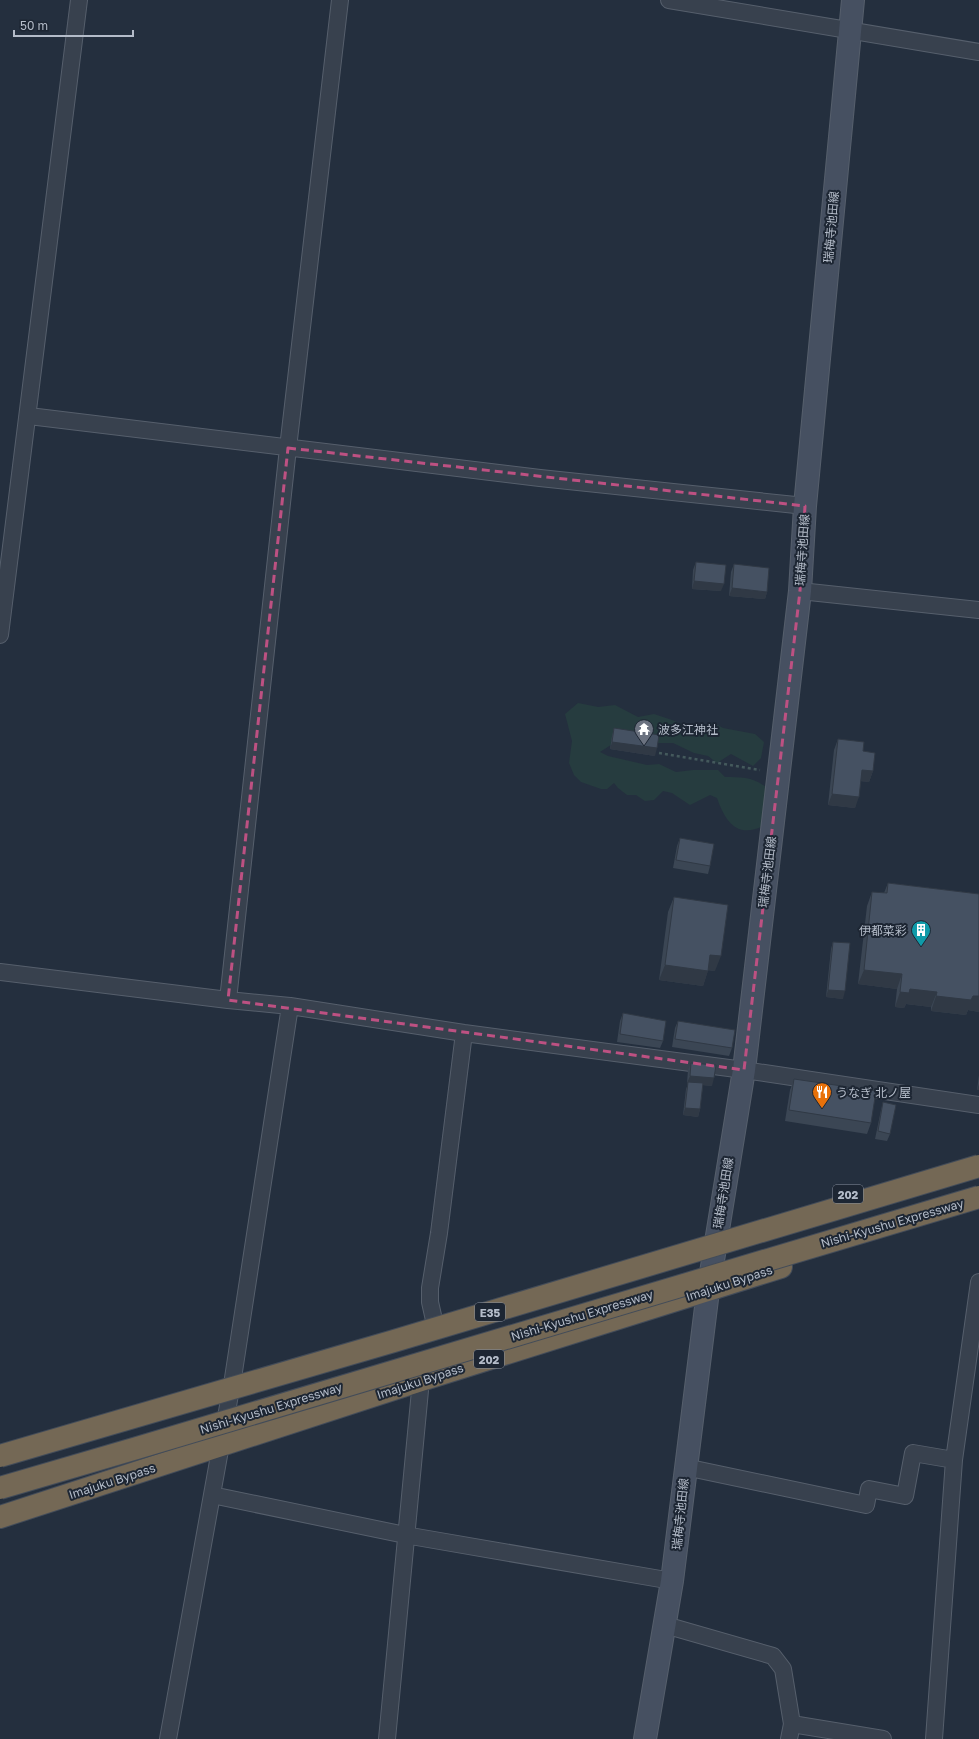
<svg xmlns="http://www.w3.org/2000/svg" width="979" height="1739" font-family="'Golos Text','Noto Sans JP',sans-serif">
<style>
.green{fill:#263c3f}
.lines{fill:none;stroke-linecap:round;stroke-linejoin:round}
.street-casing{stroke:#565f6c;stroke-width:18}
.secondary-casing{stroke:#565f6c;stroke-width:24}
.highway-casing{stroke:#434c59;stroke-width:24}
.path{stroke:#44595c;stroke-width:2.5;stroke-dasharray:3 3;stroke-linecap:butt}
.street{stroke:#38414e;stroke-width:16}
.secondary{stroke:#465061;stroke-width:22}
.highway{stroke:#746855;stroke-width:22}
.highway-bridge-casing{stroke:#434c59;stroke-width:24;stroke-linecap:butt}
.highway-bridge{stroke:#746855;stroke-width:22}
.wall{fill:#3b4654}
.shaded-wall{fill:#303945}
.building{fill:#455162;stroke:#303945}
.marked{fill:none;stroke:#bd5182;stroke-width:3;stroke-dasharray:8 5;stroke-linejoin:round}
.labels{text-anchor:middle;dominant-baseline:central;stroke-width:4;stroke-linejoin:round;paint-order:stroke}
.shield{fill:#1d2633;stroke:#878f9c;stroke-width:1}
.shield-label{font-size:11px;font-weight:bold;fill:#b4bcc9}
.street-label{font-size:12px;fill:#b4bcc9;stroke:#1d2633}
.poi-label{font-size:12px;fill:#b4bcc9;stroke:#1d2633;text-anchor:start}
</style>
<rect width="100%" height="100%" fill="#242f3e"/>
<!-- green -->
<path class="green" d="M 578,703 L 598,707 L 615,705 L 638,717 L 654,714 L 672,720 L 694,729 L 714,723 L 723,728 L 755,734 L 764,742 L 761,758 L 753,766 L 731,754 L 717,763 L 708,756 L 694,753 L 673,743 L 614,743 L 600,752 L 608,756 L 647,765 L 659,764 L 676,772 L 693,770 L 718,770 L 725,777 C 741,777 754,777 767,788 L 763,826 C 737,839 725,821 717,798 L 710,795 L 690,805 L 672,793 L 663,791 L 654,800 L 645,801 L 636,795 L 627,795 L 618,788 L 614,783 L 607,789 L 601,789 L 581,782 L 574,775 L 569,763 L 572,741 L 565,714 Z"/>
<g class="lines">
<!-- street casing -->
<g class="street-casing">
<path id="street" d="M 669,0 L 979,52
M 29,416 L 540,478 L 805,506
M 800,591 L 979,610
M 0,635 L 79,0
M 0,972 L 228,1000 L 290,1006 L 464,1033 L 744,1070 L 979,1105
M 228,1000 L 288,448 L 340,0
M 434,1320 L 430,1302 L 430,1288 L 439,1233 L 464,1033
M 685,1467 L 866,1505 L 869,1489 L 905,1496 L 913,1453 L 954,1460
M 212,1495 L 405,1535 L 672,1581
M 665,1625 L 773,1656 L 783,1669 L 792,1724 L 789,1739
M 792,1724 L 883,1739
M 168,1739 L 233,1378 L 290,1006
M 387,1739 L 421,1380
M 934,1739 L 954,1460 L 979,1282"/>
</g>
<!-- secondary casing -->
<g class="secondary-casing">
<path id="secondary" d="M 645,1739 L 672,1581 L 708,1291 L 744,1070 L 800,591 L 805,506 L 853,0"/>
</g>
<!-- highway casing -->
<g class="highway-casing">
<path id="highway" d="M 0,1517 L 421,1380 L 781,1267"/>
</g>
<!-- path -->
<path class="path" d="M 659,753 L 760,770"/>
<!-- street -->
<use href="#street" class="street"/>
<!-- secondary -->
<use href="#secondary" class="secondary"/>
<!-- highway -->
<use href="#highway" class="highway"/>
<!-- highway-bridge casing -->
<g class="highway-bridge-casing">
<path id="highway-bridge" d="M 0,1456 L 394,1341 L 979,1166
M 0,1488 L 137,1448 L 979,1197"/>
</g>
<!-- highway-bridge -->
<use href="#highway-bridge" class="highway-bridge"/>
</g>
<!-- wall -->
<path class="wall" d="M 696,562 L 721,591 L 692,589 L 693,570 Z
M 734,564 L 767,592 L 765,599 L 729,596 L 731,572 Z
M 614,728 L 655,756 L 610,749 L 612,736 Z
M 838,739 L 873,771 L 869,782 L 861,781 L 855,808 L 828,805 L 834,750 Z
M 680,838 L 710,866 L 708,874 L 673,868 L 677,846 Z
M 888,883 L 979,894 L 979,1012 L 968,1010 L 966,1015 L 931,1011 L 931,1007 L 906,1004 L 904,1008 L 895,1007 L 897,989 L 858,984 L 867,906 L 872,892 L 884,893 Z
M 674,897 L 715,971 L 708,970 L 703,986 L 659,980 L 668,912 Z
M 833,942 L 843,999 L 826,997 L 831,949 Z
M 623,1013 L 663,1041 L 660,1048 L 617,1042 L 620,1021 Z
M 678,1021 L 732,1048 L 729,1056 L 672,1047 L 675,1028 Z
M 691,1063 L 712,1086 L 703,1085 L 700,1109 L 698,1117 L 683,1115 L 686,1089 L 688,1084 L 687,1083 L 688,1070 Z
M 979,1075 L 979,1090 L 977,1090 Z
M 794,1079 L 871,1123 L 867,1134 L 785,1121 L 790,1090 Z
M 883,1102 L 890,1134 L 887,1141 L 875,1139 L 881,1110 Z"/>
<!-- shaded-wall -->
<path class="shaded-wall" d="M 694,581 L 724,584 L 721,591 L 692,589 Z
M 732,588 L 767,592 L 765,599 L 729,596 Z
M 612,742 L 657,748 L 655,756 L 610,749 Z
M 862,770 L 873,771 L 869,782 L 858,781 Z
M 832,794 L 859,797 L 855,808 L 828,805 Z
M 710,955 L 721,956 L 715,971 L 705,970 Z
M 665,965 L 708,971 L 703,986 L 659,980 Z
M 864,970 L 902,974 L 897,989 L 858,984 Z
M 910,989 L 937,992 L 931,1007 L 906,1004 L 904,1008 L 895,1007 L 900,992 Z
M 828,990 L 845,991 L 843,999 L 826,997 Z
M 936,996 L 979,996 L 979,1012 L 968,1010 L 966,1015 L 931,1011 Z
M 690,1076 L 714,1078 L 712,1086 L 688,1084 L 688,1082 L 688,1084 L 687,1083 Z
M 979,1084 L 979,1090 L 977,1090 Z
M 685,1108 L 700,1109 L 698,1117 L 683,1115 Z"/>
<!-- building -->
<path class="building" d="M 696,562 L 726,565 L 724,584 L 694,581 Z
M 734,564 L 769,568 L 767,592 L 732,588 Z
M 614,728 L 659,735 L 657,748 L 612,742 Z
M 838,739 L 864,742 L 863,751 L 875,753 L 873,771 L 862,770 L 859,797 L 832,794 Z
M 680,838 L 714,844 L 710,866 L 676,860 Z
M 888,883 L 979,894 L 979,996 L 973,996 L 971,1000 L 936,996 L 937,992 L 910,989 L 909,993 L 900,992 L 902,974 L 864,970 L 872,892 L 887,893 Z
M 674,897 L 728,905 L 721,956 L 710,955 L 708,971 L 665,965 Z
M 833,942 L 850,943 L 845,991 L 828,990 Z
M 623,1013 L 666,1021 L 663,1041 L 620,1034 Z
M 678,1021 L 735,1030 L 732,1048 L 675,1039 Z
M 691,1063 L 716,1065 L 714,1078 L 690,1076 Z
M 794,1079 L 876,1091 L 871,1123 L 789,1110 Z
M 688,1082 L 703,1083 L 700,1109 L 685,1108 Z
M 883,1102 L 896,1105 L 890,1134 L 878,1131 Z"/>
<!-- marked area -->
<path class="marked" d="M 288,448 L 805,506 L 800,591 L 744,1070 L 228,1000 Z"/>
<!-- icons -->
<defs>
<g id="temple-pin" transform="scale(1)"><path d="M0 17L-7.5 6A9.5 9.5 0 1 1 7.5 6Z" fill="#6b7280" stroke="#1d2633"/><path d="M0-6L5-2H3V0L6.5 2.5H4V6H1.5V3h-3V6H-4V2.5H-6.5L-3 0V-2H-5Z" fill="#fff"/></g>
<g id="building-pin" transform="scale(1)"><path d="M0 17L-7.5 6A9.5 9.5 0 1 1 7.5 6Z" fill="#0f9aa8" stroke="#1d2633"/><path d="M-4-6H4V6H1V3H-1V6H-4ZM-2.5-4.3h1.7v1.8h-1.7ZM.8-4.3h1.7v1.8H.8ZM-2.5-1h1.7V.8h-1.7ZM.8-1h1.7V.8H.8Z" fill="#fff"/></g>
<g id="restaurant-pin" transform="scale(1)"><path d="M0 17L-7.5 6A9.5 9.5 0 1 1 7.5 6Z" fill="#e8710a" stroke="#1d2633"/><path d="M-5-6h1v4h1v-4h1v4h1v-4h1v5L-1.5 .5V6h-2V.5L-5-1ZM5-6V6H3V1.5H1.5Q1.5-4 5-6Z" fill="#fff"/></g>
</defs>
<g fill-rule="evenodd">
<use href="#temple-pin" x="644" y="729"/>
<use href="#building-pin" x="921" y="930"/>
<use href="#restaurant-pin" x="822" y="1092"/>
</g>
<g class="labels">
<!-- shield labels -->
<g class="shield">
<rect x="833" y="1185" width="30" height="18" rx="3"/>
<rect x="475" y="1303" width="30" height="18" rx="3"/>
<rect x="474" y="1350" width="30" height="18" rx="3"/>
</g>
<g class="shield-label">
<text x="848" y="1194">202</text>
<text x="490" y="1312">E35</text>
<text x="489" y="1359">202</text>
</g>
<!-- street labels -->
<g class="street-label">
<text transform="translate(831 227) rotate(-85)">瑞梅寺池田線</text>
<text transform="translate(802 550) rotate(-86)">瑞梅寺池田線</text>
<text transform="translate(767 872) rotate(-83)">瑞梅寺池田線</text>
<text transform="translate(723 1193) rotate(-81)">瑞梅寺池田線</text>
<text transform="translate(892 1223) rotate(-16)">Nishi-Kyushu Expressway</text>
<text transform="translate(729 1283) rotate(-18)">Imajuku Bypass</text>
<text transform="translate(582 1315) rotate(-17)">Nishi-Kyushu Expressway</text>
<text transform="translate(420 1381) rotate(-18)">Imajuku Bypass</text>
<text transform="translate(271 1408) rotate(-17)">Nishi-Kyushu Expressway</text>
<text transform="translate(112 1481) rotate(-18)">Imajuku Bypass</text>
<text transform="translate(680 1514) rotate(-84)">瑞梅寺池田線</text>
</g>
<!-- poi labels -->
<g class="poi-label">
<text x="658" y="729">波多江神社</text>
<text x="907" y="930" text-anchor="end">伊都菜彩</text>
<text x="836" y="1092">うなぎ 北ノ屋</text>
</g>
</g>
<!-- scale -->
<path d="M14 30v6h119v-6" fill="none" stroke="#b4bcc9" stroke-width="2"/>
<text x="20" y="30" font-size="12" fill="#b4bcc9" stroke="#1d2633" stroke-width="3" paint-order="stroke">50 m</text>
</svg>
